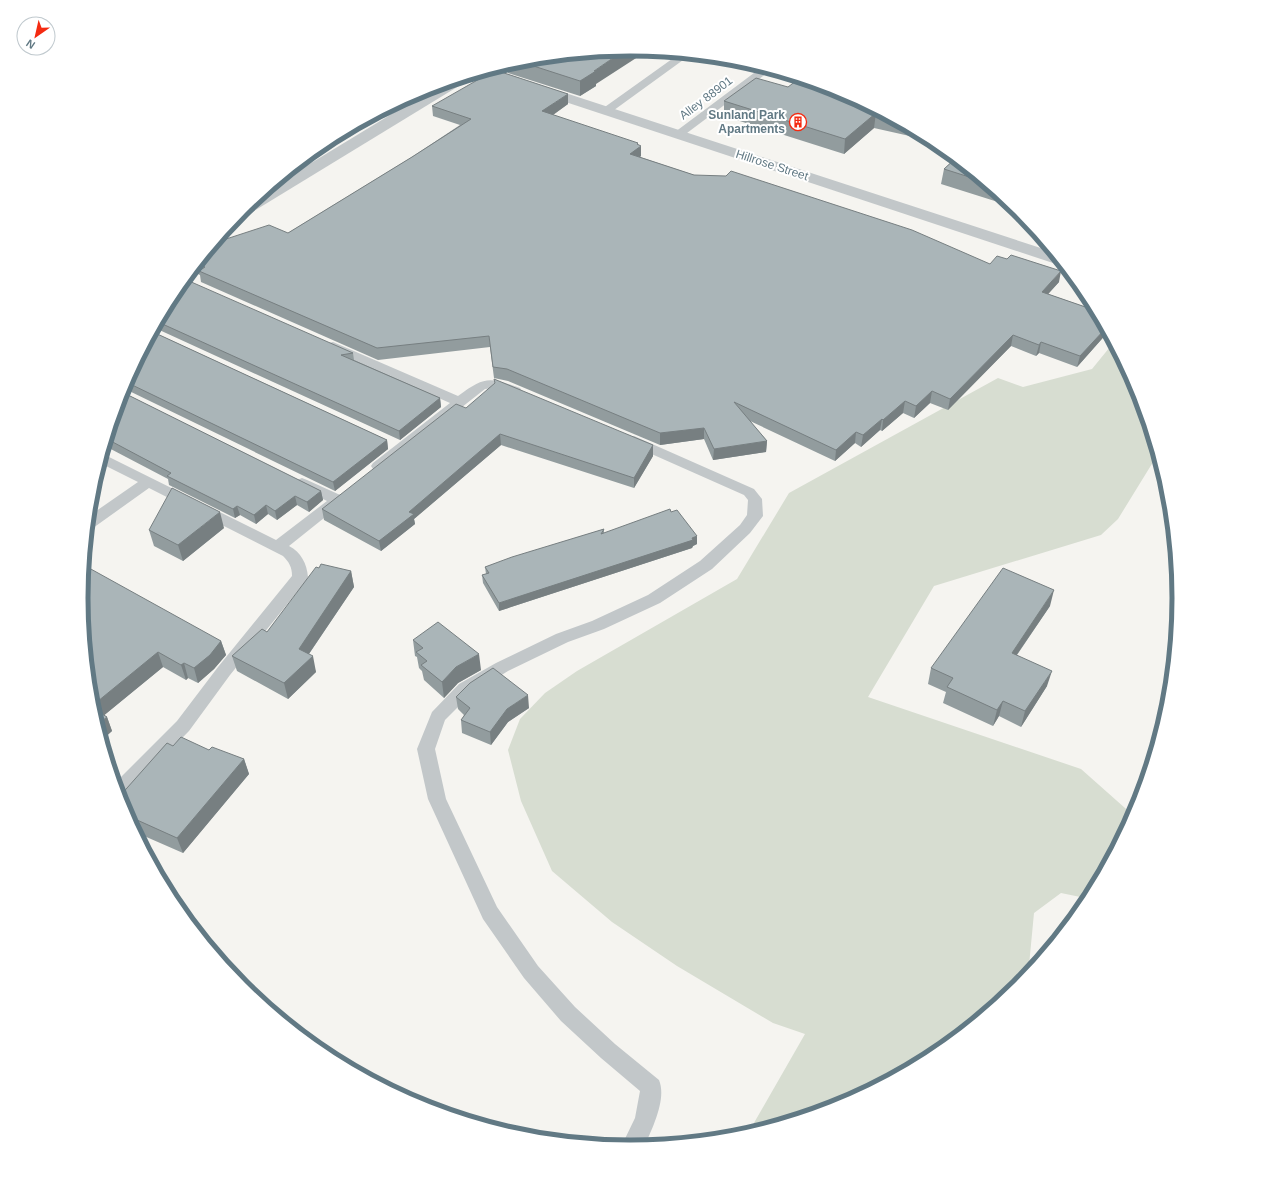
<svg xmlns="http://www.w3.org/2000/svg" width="1261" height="1197" font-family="Arial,sans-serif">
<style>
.green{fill:#d7ddd1}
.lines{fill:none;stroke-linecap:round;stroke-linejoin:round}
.service{fill:#c2c7c9;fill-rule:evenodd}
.minor{fill:#c2c7c9;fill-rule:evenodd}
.tertiary{fill:#c2c7c9;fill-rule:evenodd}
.wall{fill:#929c9e}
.shaded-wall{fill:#777f81}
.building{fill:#aab5b8;stroke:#777f81}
.labels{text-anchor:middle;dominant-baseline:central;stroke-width:4;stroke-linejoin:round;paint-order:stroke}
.far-street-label{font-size:12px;fill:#617984;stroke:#fff}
.far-poi-label{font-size:12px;font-weight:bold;fill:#617984;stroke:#fff;text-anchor:end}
.rim{fill:none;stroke:#617984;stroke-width:5}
</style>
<rect width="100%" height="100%" fill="#f5f4f0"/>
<!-- green -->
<path class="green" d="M 1114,342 L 1138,388 L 1158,454 L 1118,519 L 1101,535 L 934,586 L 868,697 L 1081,769 L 1134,816 L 1090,899 L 1061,893 L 1034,913 L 1028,976 L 1019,987 L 936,1056 L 841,1106 L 747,1135 L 805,1034 L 773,1023 L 677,966 L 612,922 L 552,871 L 521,801 L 508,750 L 520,719 L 545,693 L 577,671 L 737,579 L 789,493 L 998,378 L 1023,387 L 1092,369 Z"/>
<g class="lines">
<!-- service -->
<path class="service" d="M 679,54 L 690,55 L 610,113 L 602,113 L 601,111 L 602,109 Z
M 762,67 L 771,70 L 683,136 L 675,136 L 674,134 L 675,132 Z
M 333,342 L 458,396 C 485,376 489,377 520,388 L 522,391 L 520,394 C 507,397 497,386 485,389 L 383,469 L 378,471 L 373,469 L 371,466 L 373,463 L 450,403 L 328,349 L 326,346 L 328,343 Z
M 634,436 L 754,489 L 762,499 L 763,516 L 750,533 L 712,569 L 660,603 L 604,629 L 568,642 L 508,671 L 471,694 L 445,720 L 435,749 L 446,799 L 497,907 L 538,966 L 575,1007 L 615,1044 L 659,1080 C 667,1099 652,1129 644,1147 L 621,1147 L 635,1118 L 640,1091 L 601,1058 L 561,1021 L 524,978 L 483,919 L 428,799 L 417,749 L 432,712 L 459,684 L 496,663 L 556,634 L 592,621 L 648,595 L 700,561 L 740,525 L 747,515 L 748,500 L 744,495 L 629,444 L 627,441 L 629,438 Z
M 103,454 L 276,540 L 327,501 L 297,486 L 295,483 L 297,480 L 302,478 L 307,480 L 338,494 L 344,496 L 346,499 L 344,502 L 289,546 C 301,552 307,564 308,577 L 306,581 L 230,675 L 189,731 L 124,797 L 120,799 L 115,783 L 177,721 L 218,667 L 292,576 C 292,567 289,562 283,556 L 149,488 L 93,528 L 88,529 L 89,516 L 138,482 L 100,463 Z"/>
<!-- minor -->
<path class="minor" d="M 492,69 L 1053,252 L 1063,263 L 1053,263 L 478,73 Z"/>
<!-- tertiary -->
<path class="tertiary" d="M 468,76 L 469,78 L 467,81 L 246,216 L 236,217 L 242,210 L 265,191 L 441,84 Z"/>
</g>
<!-- wall -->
<path class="wall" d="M 524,60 L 596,84 L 596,86 L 580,96 L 508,73 L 508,64 Z
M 788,87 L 841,91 L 936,142 L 944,148 L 923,139 L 874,128 L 844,154 L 724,116 L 724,101 Z
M 568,104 L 553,115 L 638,145 L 641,156 L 640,157 L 694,175 L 990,264 L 1059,282 L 1048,294 L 1097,311 L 1108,332 L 1077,367 L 1039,353 L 1036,356 L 1011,346 L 948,410 L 930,403 L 914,418 L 903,413 L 882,431 L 880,430 L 861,447 L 855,443 L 835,461 L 750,421 L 767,441 L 766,452 L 713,460 L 704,439 L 660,445 L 508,381 L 494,378 L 490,347 L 378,360 L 201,282 L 200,275 L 192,271 L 213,245 L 288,233 L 412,157 L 460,125 L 433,116 L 432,106 Z
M 956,158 L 1017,208 L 941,184 L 944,169 Z
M 174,293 L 353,353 L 354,360 L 440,398 L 441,407 L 400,440 L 155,328 Z
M 153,332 L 387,440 L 388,449 L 335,491 L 123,388 Z
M 122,392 L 321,491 L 323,500 L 309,512 L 297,505 L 277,520 L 268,514 L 256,524 L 240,515 L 235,518 L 169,485 L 168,479 L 105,446 Z
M 466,408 L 653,445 L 653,456 L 634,488 L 501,445 L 414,519 L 415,524 L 381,551 L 324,520 L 322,509 Z
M 224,528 L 183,561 L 154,546 L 149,530 Z
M 604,529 L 604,533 L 697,544 L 693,546 L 692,548 L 499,611 L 483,583 L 482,575 L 486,574 L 485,567 Z
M 319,568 L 351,571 L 354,587 L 309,654 L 316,672 L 288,699 L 237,671 L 232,656 L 267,632 Z
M 81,598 L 221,641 L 226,655 L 214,669 L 198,683 L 188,678 L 186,680 L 163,667 L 104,715 L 107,717 L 112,731 L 102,740 Z
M 1050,606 L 1017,655 L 1047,686 L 1021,727 L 999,716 L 993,726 L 943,703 L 946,692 L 928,684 L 931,668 Z
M 413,640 L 481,670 L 458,683 L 444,698 L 424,680 L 422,671 L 419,668 L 417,657 L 415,656 Z
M 456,697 L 529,708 L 508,722 L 491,745 L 462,733 L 461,720 L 464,715 L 458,709 Z
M 173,746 L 209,750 L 244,759 L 249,774 L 183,853 L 135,832 L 123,809 Z"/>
<!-- shaded-wall -->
<path class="shaded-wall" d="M 626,49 L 631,49 L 647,51 L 596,84 L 596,86 L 580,96 L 580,81 L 594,71 Z
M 568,94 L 568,104 L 543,122 L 542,111 Z
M 876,113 L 874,128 L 844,154 L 845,139 Z
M 638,143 L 638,148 L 641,146 L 641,156 L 630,164 L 630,154 L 637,144 Z
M 1061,271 L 1059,282 L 1040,303 L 1042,292 Z
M 1106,328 L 1108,332 L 1077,367 L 1080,356 Z
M 1013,335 L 1011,346 L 948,410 L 950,399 Z
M 1041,342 L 1039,353 L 1036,356 L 1039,345 Z
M 932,391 L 930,403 L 914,418 L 916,406 Z
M 440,398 L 441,407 L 400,440 L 399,431 Z
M 905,401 L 903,413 L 882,431 L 883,420 Z
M 882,419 L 880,430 L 861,447 L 863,435 Z
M 704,428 L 704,439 L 660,445 L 660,433 Z
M 856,432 L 855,443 L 835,461 L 836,450 Z
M 500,434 L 501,445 L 414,519 L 415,524 L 381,551 L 379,541 L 409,512 Z
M 387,440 L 388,449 L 335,491 L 333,482 Z
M 767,441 L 766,452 L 713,460 L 714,449 Z
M 653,445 L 653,456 L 634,488 L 634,478 Z
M 321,491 L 323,500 L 309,512 L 307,502 Z
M 295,496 L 297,505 L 277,520 L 275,511 Z
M 266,505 L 268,514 L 256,524 L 254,515 Z
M 237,506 L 240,515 L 235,518 L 233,509 Z
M 220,512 L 224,528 L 183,561 L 178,545 Z
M 697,536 L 697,544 L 693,546 L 692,548 L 499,611 L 499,603 Z
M 351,571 L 354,587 L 302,664 L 299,649 Z
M 1054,590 L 1050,606 L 1007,669 L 1012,653 Z
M 221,641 L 226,655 L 214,669 L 198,683 L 194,668 Z
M 158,652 L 163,667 L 96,722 L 92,706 Z
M 479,654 L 481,670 L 458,683 L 444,698 L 442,682 L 456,667 Z
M 313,656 L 316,672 L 288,699 L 284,683 Z
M 184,663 L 188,678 L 186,680 L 181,665 Z
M 1052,671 L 1047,686 L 1021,727 L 1025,711 Z
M 528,695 L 529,708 L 508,722 L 491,745 L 490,732 L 507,709 Z
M 1003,701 L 999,716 L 993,726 L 997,710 Z
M 107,717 L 112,731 L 102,740 L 97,725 Z
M 244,759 L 249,774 L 183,853 L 177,838 Z"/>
<!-- building -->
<path class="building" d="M 626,49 L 594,71 L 596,71 L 580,81 L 518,61 L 524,60 Z
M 495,70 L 568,94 L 542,111 L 638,143 L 637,144 L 641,146 L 630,154 L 694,175 L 726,176 L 731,171 L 912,230 L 990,264 L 997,256 L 1007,259 L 1011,255 L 1061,271 L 1042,292 L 1097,311 L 1106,328 L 1080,356 L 1041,342 L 1039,345 L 1013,335 L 950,399 L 932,391 L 916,406 L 905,401 L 883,420 L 882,419 L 863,435 L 856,432 L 836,450 L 734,402 L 767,441 L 714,449 L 704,428 L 660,433 L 507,369 L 493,367 L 489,336 L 377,348 L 199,271 L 205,267 L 198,264 L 213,245 L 220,241 L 269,225 L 288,233 L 412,157 L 471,119 L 432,106 Z
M 756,78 L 788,87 L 800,78 L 841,91 L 887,115 L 876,113 L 845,139 L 724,101 Z
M 956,158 L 985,182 L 944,169 Z
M 189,281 L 353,353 L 341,355 L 440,398 L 399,431 L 158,322 L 174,293 L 178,288 Z
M 153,332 L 387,440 L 333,482 L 126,382 Z
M 494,379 L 653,445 L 634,478 L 500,434 L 409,512 L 414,514 L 379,541 L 322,509 L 456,404 L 466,408 L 495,383 Z
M 122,392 L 321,491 L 307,502 L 295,496 L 275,511 L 266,505 L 254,515 L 237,506 L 233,509 L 167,476 L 171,473 L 107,439 Z
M 172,488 L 220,512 L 178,545 L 149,530 Z
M 670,509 L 671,512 L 677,510 L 697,536 L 692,538 L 693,540 L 499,603 L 482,575 L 489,573 L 485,567 L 512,557 L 604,529 L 601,534 Z
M 321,564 L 351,571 L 299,649 L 313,656 L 284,683 L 232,656 L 262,629 L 267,632 L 316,567 L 319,568 Z
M 89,568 L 221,641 L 210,655 L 194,668 L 184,663 L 181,665 L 158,652 L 92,706 L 81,598 L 84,572 Z
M 1003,568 L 1054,590 L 1012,653 L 1052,671 L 1025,711 L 1003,701 L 997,710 L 947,687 L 953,678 L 931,668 Z
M 438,622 L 479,654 L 456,667 L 442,682 L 421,665 L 427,661 L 416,652 L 423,648 L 413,640 Z
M 493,668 L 528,695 L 507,709 L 490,732 L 461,720 L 470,708 L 456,697 L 470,683 Z
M 92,708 L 107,717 L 97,725 Z
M 181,737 L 209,750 L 212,747 L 244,759 L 177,838 L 126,815 L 123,809 L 119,797 L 167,743 L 173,746 Z"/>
<!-- icons -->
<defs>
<g id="building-ring" transform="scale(0.9)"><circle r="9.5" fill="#fff" stroke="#f42a11" stroke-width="1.5"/><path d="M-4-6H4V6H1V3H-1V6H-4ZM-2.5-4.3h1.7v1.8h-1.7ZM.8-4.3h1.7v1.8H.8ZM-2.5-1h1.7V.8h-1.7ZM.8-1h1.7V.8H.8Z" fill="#f42a11"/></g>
</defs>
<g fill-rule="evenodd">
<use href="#building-ring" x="798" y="122"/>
</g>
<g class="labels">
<!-- far-street labels -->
<g class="far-street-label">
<text transform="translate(706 98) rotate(-37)">Alley 88901</text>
<text transform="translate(772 165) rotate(18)">Hillrose Street</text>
</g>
<!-- far-poi labels -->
<g class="far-poi-label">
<text x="785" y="115">Sunland Park<tspan x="785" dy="14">Apartments</tspan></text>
</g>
</g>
<!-- crop -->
<path d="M0 0H1261V1197H0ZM88 598a542 542 0 1 1 1084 0a542 542 0 1 1-1084 0Z" fill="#fff" fill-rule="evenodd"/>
<path class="rim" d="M88 598a542 542 0 1 1 1084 0a542 542 0 1 1-1084 0Z"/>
<!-- north arrow -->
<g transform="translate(36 36) rotate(214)"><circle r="19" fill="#ffffff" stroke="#c0c9ce"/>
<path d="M0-3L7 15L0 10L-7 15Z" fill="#f42a11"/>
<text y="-6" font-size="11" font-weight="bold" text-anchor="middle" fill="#617984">N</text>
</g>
</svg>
